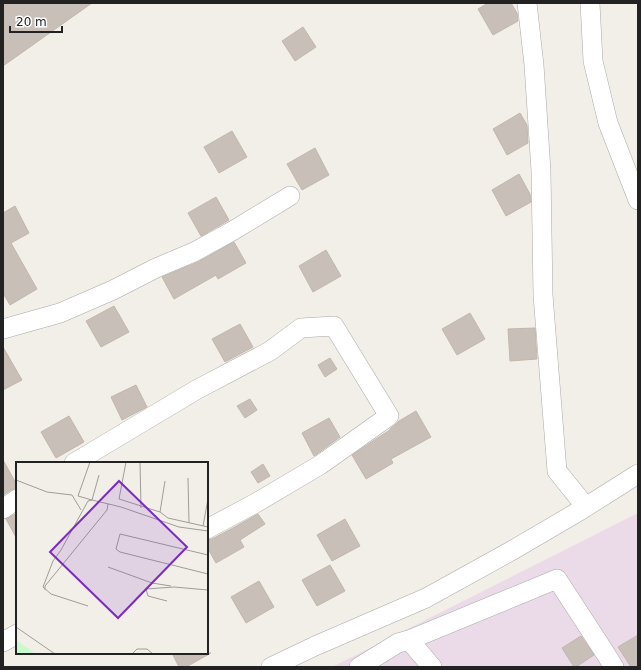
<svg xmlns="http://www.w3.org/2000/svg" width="641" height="670" font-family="'DejaVu Sans',sans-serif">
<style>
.industrial{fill:#ebdbe8}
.building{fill:#c7bfb8;stroke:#c4b6ab}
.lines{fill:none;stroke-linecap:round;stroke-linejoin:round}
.minor-casing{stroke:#a9a9a9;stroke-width:20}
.minor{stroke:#fff;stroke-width:19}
.inset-road{fill:none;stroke:#9f9d99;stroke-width:1}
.view{fill:#7b2cbf;fill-opacity:0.15;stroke:#7b2cbf;stroke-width:2}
.inset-edge{fill:none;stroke:#222;stroke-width:2}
</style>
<rect width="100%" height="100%" fill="#f2efe9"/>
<!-- industrial -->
<path class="industrial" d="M 638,513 L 638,667 L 332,667 Z"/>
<!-- building -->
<path class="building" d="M 3,3 L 92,3 L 3,66 Z
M 488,3 L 511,3 L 517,13 L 518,21 L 493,35 L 478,9 Z
M 303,27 L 316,47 L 295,61 L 282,41 Z
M 520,113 L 527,125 L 528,143 L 507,155 L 493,129 Z
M 232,131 L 247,157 L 219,173 L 204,147 Z
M 315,148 L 329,175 L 302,190 L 287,164 Z
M 519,174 L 530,194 L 531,202 L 506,216 L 492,190 Z
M 216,197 L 229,220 L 201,236 L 188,213 Z
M 15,206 L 29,233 L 11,243 L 37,289 L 10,305 L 3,293 L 3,213 Z
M 234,242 L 246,263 L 218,279 L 216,275 L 174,299 L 162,277 L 198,262 Z
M 326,250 L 341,276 L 313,292 L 299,266 Z
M 114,306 L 129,332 L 101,347 L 86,321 Z
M 470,313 L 485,339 L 457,355 L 442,329 Z
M 240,324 L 253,347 L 225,362 L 212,339 Z
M 535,328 L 537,359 L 510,361 L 508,329 Z
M 3,347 L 22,380 L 3,390 Z
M 330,358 L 337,369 L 325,377 L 318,365 Z
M 136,385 L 147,407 L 122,420 L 111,397 Z
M 250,399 L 257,410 L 245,418 L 237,406 Z
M 416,411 L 431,437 L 391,459 L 393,463 L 366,479 L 352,455 L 382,435 L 390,430 L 390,429 L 395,425 L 399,421 Z
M 69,416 L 84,442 L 56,458 L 41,432 Z
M 329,418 L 340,437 L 314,456 L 302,433 Z
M 3,460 L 17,485 L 17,488 L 11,490 L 3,495 Z
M 263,464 L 270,476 L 258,483 L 251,472 Z
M 17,513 L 17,539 L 6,519 Z
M 258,514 L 265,524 L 240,540 L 244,547 L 216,563 L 207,547 L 207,540 L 212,539 L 233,528 Z
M 345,519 L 360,546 L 332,561 L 317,535 Z
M 330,565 L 345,591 L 317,606 L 302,580 Z
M 259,581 L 274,607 L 246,623 L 231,597 Z
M 638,635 L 638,667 L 631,667 L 618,647 Z
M 581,636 L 594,655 L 576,667 L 574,667 L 562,648 Z
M 172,653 L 211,653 L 186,667 L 179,667 Z"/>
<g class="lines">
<!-- minor casing -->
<g class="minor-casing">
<path id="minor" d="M 527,3 L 534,65 L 541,171 L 543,295 L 557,471 L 586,507
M 590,3 L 593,61 L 608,123 L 638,200
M 3,329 L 60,313 L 113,290 L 156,268 L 194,252 L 234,230 L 290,196
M 74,463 L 196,390 L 270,351 L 301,328 L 334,326 L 389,416 L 320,465 L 254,504 L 207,529
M 3,509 L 17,499
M 409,640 L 432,667
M 3,642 L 17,634
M 271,667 L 315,646 L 426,598 L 511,551 L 581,510 L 638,474
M 359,667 L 398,643 L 409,640 L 557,579 L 600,645 L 614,667"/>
</g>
<!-- minor -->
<use href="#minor" class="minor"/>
</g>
<!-- overview -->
<g transform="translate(16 462)">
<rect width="192" height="192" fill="#f2efe9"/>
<path d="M 0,178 L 13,187 L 19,192 L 0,192 Z" fill="#c8facc"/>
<path class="inset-road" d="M 110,0 L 103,37 L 144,50 L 152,56 L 192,65M 124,0 L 125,46M 172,16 L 173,61M 0,18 L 31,30 L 56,33 L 65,48M 62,34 L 74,0M 62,34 L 76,38M 76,38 L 83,13M 144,50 L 149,19M 187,64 L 192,37M 192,93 L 104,72 L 100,87 L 104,90 L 192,112M 92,105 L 136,121 L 155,124M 29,128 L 29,124 L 91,48 L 92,42M 151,139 L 132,134 L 130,127 L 158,125 L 192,128M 72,144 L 35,132 L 27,125 L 37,99 L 45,88 L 72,39 L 76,38 L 105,45 L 163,65 L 192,69M 0,165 L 39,192M 116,192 L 121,187 L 131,187 L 137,192"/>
<path class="view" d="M 103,19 L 171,85 L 102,156 L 34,90 Z"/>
<rect width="192" height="192" class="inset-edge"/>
</g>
<!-- border -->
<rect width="641" height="670" fill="none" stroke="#222222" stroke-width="8"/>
<!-- scale -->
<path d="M10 26v6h52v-6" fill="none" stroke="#222222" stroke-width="2"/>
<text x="16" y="26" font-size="12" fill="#222222" stroke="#ffffff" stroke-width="3" paint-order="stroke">20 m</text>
</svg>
